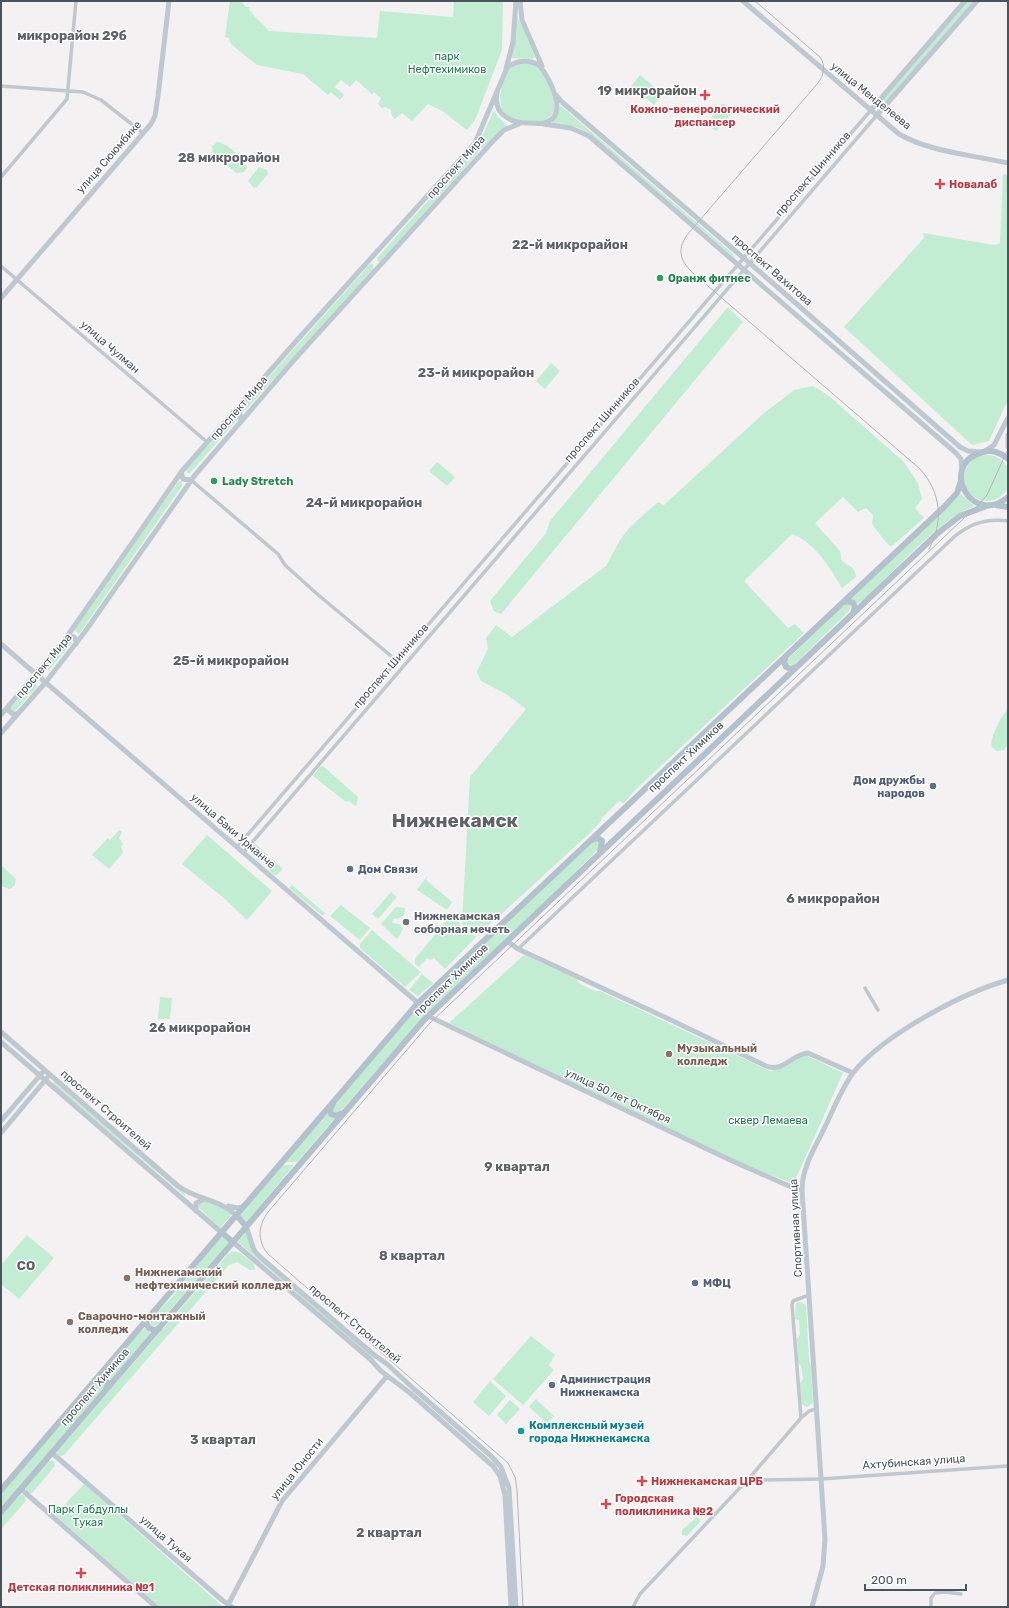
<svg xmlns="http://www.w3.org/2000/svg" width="1009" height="1608" font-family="Rubik,sans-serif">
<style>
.green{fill:#c3edd2}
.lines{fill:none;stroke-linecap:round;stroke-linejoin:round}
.street{stroke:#c0c8ce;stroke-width:3.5}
.secondary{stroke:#bec8d1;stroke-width:5}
.primary{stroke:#b3c1cd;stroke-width:6}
.tram{stroke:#b3b6ba;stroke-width:1}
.health-dot{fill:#e0444e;stroke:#fff;stroke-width:1.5}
.leisure-dot{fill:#2e9e5b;stroke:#fff;stroke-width:1.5}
.service-dot{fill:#5c6f8a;stroke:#fff;stroke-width:1.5}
.worship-dot{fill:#6b7280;stroke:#fff;stroke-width:1.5}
.education-dot{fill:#8d6e63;stroke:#fff;stroke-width:1.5}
.culture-dot{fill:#0f9aa8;stroke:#fff;stroke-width:1.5}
.labels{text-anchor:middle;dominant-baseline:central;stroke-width:3;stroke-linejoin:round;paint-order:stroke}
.park-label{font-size:11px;fill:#1e7b4a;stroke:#fff}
.street-label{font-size:11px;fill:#4a545d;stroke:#fff}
.health-label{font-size:11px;font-weight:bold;fill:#be3a42;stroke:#fff;text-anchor:start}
.leisure-label{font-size:11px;font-weight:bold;fill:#27864d;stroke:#fff;text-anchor:start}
.service-label{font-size:11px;font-weight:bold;fill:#4e5e75;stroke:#fff;text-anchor:start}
.worship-label{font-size:11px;font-weight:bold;fill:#5b616d;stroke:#fff;text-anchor:start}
.education-label{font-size:11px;font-weight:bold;fill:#785e54;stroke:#fff;text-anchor:start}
.culture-label{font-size:11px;font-weight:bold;fill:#0d838f;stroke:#fff;text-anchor:start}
.quarter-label{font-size:13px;font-weight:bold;fill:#5e6165;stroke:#fff}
.town-label{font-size:19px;font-weight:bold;fill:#5e6165;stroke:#fff}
</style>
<rect width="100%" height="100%" fill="#f3f1f1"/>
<!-- green -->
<path class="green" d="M 230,1 L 241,1 L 246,7 L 250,7 L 249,10 L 269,31 L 377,38 L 380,11 L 453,17 L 454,1 L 503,1 L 502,50 L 475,120 L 467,130 L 444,112 L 428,104 L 412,121 L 402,113 L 395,119 L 392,116 L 391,110 L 385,107 L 382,108 L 378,104 L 381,98 L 374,92 L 372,94 L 356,80 L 350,87 L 341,80 L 335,87 L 344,95 L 340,100 L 331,92 L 328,95 L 303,74 L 257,65 L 231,44 L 229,38 L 225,37 Z
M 968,1 L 975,1 L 886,103 L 882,99 Z
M 517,15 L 535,57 L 533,59 L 511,58 Z
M 524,63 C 528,64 532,63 536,65 C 548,74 565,108 547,119 C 541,123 533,121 526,121 C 519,121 508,118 504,112 C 496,102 502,75 512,67 C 515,65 520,64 524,63 Z
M 640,75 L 663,94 L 654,105 L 631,86 Z
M 722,104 L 725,104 L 731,109 L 732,113 L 716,131 L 708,125 L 708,122 Z
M 560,105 L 732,253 L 736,259 L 590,134 L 577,127 L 552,123 L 559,111 Z
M 494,110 L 498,117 L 508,126 L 483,147 L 381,261 L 378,262 L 377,258 L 479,143 Z
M 217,142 C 226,142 245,159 247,168 L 244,172 L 236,173 L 213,153 L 212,146 Z
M 259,167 L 267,170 L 268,174 L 257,187 L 254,188 L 248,181 Z
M 1003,174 L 1008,175 L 1008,400 L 989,441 L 972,445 L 844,327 L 924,238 L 923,233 L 994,245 L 1000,243 Z
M 370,264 L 373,264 L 374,268 L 245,411 L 242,412 L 241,408 Z
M 728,307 L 743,322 L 501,614 L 494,611 L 490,601 L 546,533 L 550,521 Z
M 551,363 L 560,371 L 545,389 L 536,381 Z
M 813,386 L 829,396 L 904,462 L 918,483 L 922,499 L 915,508 L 924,518 L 891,547 L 884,540 L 872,524 L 873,515 L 866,508 L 858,512 L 843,497 L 815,523 L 840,551 L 842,561 L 854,569 L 856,577 L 842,588 C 829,567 816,543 792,534 L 744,581 L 788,628 L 795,624 L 804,633 L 636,789 L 624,803 L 619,801 L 602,818 L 601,821 L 591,832 L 495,920 L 479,933 L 466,932 L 462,923 L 470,777 L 526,709 L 506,694 L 481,681 L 477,672 L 488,648 L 486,638 L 496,625 L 512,637 L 606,566 L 620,540 L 629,528 L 658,502 L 664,505 L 763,414 L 794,390 Z
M 236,415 L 238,416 L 238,419 L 190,473 L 187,473 L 186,469 Z
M964 478a23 23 0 1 1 46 0a23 23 0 1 1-46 0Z
M 437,462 L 455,477 L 447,486 L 429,471 Z
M 179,481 L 182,482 L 182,486 L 79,634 L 74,630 L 106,581 Z
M 961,494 L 974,506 L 973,507 C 942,517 894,571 869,595 L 857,604 L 850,598 Z
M 845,604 L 851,604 L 850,610 L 794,665 L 787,664 L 788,659 Z
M 68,639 L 71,639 L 72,643 L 48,671 L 44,668 Z
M 33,682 L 38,686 L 14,712 L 10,709 L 11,707 Z
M 1008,709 L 1008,744 L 1004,750 L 997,751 L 992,747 C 989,739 1002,714 1008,709 Z
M 323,766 L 358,797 L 356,806 L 349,801 L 346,802 L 313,776 L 320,767 Z
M 119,830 L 122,832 L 119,838 L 123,844 L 121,846 L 123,853 L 109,869 L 92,855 L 108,838 L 110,840 Z
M 207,835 L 272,891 L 247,920 L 225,899 L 182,864 Z
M 593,841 L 599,841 L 600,847 L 563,885 L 426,1014 L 339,1113 L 333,1113 L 333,1107 L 415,1010 Z
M 254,843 L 268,855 L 261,862 L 252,855 L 252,849 Z
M 269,857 L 283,869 L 277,875 L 273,874 L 263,864 Z
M 1,865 L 16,879 L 15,885 L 10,889 L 1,886 Z
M 428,875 L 426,880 L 452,902 L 447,910 L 417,890 Z
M 292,885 L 325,913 L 323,916 L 289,888 Z
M 391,892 L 397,897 L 378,919 L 372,914 Z
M 341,905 L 370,928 L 360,940 L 330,916 Z
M 396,907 L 405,908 L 404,915 L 400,918 L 393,919 L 392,923 L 400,924 L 403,928 L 400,935 L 397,939 L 381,924 Z
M 454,911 L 464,933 L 477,936 L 445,969 L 434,958 L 431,960 L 427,958 L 419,967 L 415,964 L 415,959 Z
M 372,930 L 421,972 L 405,987 L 360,948 L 360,944 Z
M 524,955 L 577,979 L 578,983 L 595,991 L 600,991 L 770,1071 L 780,1069 L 805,1055 L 843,1073 L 796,1178 L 789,1182 L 734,1160 L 449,1023 Z
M 422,974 L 433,983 L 418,996 L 409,990 Z
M 160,997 L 172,998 L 170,1019 L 158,1019 Z
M 54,1082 L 185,1194 L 185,1196 L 53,1084 Z
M 328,1113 L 334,1119 L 297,1162 L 284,1162 Z
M 282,1165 L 294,1165 L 247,1221 L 240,1216 Z
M 205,1201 L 215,1203 L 232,1214 L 220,1228 L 199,1208 L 199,1203 Z
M 246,1232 L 253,1251 L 375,1358 L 374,1360 L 238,1242 Z
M 27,1235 L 54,1258 L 19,1299 L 1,1284 L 1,1265 Z
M 221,1236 L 229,1242 L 157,1325 L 151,1326 L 151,1319 L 172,1297 Z
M 233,1251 L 240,1253 L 254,1264 L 255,1270 L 250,1270 L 237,1262 L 229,1265 L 64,1455 L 60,1456 L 57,1454 L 58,1450 L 228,1254 Z
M 801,1302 L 806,1305 L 809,1360 L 811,1366 L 813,1403 L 807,1407 L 801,1404 L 800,1383 L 803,1379 L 801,1366 L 798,1363 L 797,1339 L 800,1335 L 799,1320 L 795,1319 L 796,1303 Z
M 145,1328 L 151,1333 L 111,1381 L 108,1376 L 104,1375 L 135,1337 Z
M 531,1336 L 555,1355 L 549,1365 L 554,1370 L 523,1405 L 493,1379 Z
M 99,1380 L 105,1382 L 105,1387 L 1,1508 L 1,1494 Z
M 490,1381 L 506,1396 L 489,1416 L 473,1402 Z
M 536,1399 L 554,1416 L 547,1423 L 529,1407 Z
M 510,1400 L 520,1409 L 506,1424 L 497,1415 Z
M 49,1460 L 54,1461 L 55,1466 L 33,1492 L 29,1494 L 26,1491 L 26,1486 Z
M 84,1484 L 222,1606 L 222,1607 L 160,1607 L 55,1515 Z
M 21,1494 L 25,1496 L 26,1501 L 1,1529 L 1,1516 Z
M 697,1517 L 700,1519 L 700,1522 L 687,1536 L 682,1535 L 682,1530 Z"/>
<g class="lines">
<!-- street -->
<path class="street" d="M 1,86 L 83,92 L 101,100 L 143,133
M 1,177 L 67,99 L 76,1
M 1,266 L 207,442
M 191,480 L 278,554 L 285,565 L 316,593 L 397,661
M 237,847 L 871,110
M 243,853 L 877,115
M 518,949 L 954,537 C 970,523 988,518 1008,521
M 865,988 L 878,1010
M 801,1418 L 792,1305 L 793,1301 L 809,1295
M 751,1476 L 762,1480 L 821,1479 L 1008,1466
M 633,1607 L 640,1594 L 751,1476 L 801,1418 L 809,1411 L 816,1409
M 931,1607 L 931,1598 L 935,1593 L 945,1592 L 961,1594"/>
<!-- secondary -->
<path class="secondary" d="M 520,1 L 522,20 L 542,66
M 743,1 L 899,134 C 930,152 972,155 1008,163
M 506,69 L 513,42 L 516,1
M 557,96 L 562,102 L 775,285 L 960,447 L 968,451 L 980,452
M 871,110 L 965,1
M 877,115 L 977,1
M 543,124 L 571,128 L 589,136 L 956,453 L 961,459 L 962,470
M 1,298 L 151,124 L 155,116 L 158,96 L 169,1
M 233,412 L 240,413 L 241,421
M 1008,435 L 1008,447
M 985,451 L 994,445 L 1008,418
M 181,472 L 183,479 L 191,480
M 66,638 L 70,636 L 74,637 L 76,641 L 76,644
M 1,644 L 418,1003
M 9,706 L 8,710 L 14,715 L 18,713
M 1,715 L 66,638 L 182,471 L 298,339 L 475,143 L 507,68 C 516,60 529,59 539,65 C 549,77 571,116 544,123 C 539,124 534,123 529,123 C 510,123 493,114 497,93
M 1,733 L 45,683 L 84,633 L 195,475 L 294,360 L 493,141 L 504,130 L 519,124
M 507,941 L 518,949 L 671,1020 L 766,1066 C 783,1073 792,1054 808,1053 L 853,1073
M 428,1016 L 728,1159 L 789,1186 L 802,1190
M 1,1032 L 178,1186 C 197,1200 219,1199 236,1215
M 1,1042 L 221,1232
M 1,1121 L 42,1073
M 1,1133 L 47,1078
M 228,1206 L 238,1208 L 244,1206
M 196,1211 L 196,1203 L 204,1199
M 246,1226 L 254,1250 L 259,1256 L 373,1354 L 387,1364 L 414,1389 L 491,1456 L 501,1467 L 509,1488 L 516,1607
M 233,1242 L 370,1359 L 381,1371 L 410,1393 L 493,1466 L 500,1476 L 505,1495 L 511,1607
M 52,1453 L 222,1600 L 232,1607
M 21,1489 L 156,1607
M 227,1607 L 282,1501 L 387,1376
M 812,1607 L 823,1566 L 825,1539 L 802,1190 C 802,1169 813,1151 822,1133 C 832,1113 840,1091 853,1073 C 883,1035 962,993 1008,980"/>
<!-- primary -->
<path class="primary" d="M 1008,459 C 1002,453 991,449 983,452 C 937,464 972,528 1008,497
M 996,505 L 1008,507
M 842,603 L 848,601 L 853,603 L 855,607 L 853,613
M 786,656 L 784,662 L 786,667 L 791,669 L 796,667
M 592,840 L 598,838 L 602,841 L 600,852
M 333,1103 L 330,1110 L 331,1114 L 336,1116 L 343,1113
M 236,1215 L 246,1226
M 221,1232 L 233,1242
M 147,1319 L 146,1323 L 149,1328 L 154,1330 L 159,1329
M 95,1380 L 100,1378 L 105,1379 L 108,1384 L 106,1389
M 1,1490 L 418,1003 L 945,506 L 957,493 L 961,481
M 1,1512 L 423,1021 L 938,533 L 960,516 L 989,505"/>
<!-- tram -->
<path class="tram" d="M 755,1 L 820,57 C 826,66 824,75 818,83 L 687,235 C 676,251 681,262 694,274 L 920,469 C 941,492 944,522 929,549
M 523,1607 L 517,1490 L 515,1477 L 508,1463 L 268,1254 C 257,1241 258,1226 268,1212 L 429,1024 L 979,504 L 987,495 L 1008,449"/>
</g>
<!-- markers -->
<g class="health-dot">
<path d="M703 89h4v4h4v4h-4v4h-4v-4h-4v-4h4z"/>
<path d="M938 178h4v4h4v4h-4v4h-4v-4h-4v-4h4z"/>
<path d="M640 1475h4v4h4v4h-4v4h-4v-4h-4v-4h4z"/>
<path d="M604 1498h4v4h4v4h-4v4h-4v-4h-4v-4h4z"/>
<path d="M79 1567h4v4h4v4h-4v4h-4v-4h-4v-4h4z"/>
</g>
<g class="leisure-dot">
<circle cx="660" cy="278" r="4"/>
<circle cx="214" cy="481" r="4"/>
</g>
<g class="service-dot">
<circle cx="933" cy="786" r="4"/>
<circle cx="350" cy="869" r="4"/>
<circle cx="695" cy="1283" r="4"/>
<circle cx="552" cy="1385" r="4"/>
</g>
<circle class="worship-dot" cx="406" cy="922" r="4"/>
<g class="education-dot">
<circle cx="669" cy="1054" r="4"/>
<circle cx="127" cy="1278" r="4"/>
<circle cx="70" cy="1322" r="4"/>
</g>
<circle class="culture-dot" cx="521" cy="1431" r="4"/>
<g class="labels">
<!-- park labels -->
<g class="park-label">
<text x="447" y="56">парк<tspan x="447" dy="13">Нефтехимиков</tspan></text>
<text x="768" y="1120">сквер Лемаева</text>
<text x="88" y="1509">Парк Габдуллы<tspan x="88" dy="13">Тукая</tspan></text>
</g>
<!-- street labels -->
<g class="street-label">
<text transform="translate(871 96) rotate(39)">улица Менделеева</text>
<text transform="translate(109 157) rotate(-49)">улица Сююмбике</text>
<text transform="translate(456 167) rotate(-48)">проспект Мира</text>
<text transform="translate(813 174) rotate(-49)">проспект Шинников</text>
<text transform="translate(772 270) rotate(41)">проспект Вахитова</text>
<text transform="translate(110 347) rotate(41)">улица Чулман</text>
<text transform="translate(239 408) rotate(-49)">проспект Мира</text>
<text transform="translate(602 420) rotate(-49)">проспект Шинников</text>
<text transform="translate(44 666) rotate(-50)">проспект Мира</text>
<text transform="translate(391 666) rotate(-49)">проспект Шинников</text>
<text transform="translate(686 757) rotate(-43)">проспект Химиков</text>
<text transform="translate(233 831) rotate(41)">улица Баки Урманче</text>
<text transform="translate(451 980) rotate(-44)">проспект Химиков</text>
<text transform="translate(618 1096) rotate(25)">улица 50 лет Октября</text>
<text transform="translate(106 1110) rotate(41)">проспект Строителей</text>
<text transform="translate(796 1228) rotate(-93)">Спортивная улица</text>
<text transform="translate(355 1324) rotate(40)">проспект Строителей</text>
<text transform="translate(95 1387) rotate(-49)">проспект Химиков</text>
<text transform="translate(914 1462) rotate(-4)">Ахтубинская улица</text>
<text transform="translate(297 1469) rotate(-51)">улица Юности</text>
<text transform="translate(166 1539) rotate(41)">улица Тукая</text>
</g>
<!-- health labels -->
<g class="health-label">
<text x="705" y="109" text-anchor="middle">Кожно-венерологический<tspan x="705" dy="13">диспансер</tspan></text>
<text x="949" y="184">Новалаб</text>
<text x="651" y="1481">Нижнекамская ЦРБ</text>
<text x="615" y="1498">Городская<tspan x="615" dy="13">поликлиника №2</tspan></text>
<text x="81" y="1587" text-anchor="middle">Детская поликлиника №1</text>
</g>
<!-- leisure labels -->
<g class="leisure-label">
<text x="668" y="278">Оранж фитнес</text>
<text x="222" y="481">Lady Stretch</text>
</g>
<!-- service labels -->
<g class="service-label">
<text x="925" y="780" text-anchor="end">Дом дружбы<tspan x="925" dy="13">народов</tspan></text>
<text x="358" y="869">Дом Связи</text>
<text x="703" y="1283">МФЦ</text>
<text x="560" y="1379">Администрация<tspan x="560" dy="13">Нижнекамска</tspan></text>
</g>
<!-- worship labels -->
<g class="worship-label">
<text x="414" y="916">Нижнекамская<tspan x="414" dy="13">соборная мечеть</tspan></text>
</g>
<!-- education labels -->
<g class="education-label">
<text x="677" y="1048">Музыкальный<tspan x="677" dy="13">колледж</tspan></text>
<text x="135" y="1272">Нижнекамский<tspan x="135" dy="13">нефтехимический колледж</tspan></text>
<text x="78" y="1316">Сварочно-монтажный<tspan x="78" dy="13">колледж</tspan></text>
</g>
<!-- culture labels -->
<g class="culture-label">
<text x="529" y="1425">Комплексный музей<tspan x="529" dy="13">города Нижнекамска</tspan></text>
</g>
<!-- quarter labels -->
<g class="quarter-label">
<text x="72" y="35">микрорайон 29б</text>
<text x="647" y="90">19 микрорайон</text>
<text x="229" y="157">28 микрорайон</text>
<text x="570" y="244">22-й микрорайон</text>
<text x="476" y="372">23-й микрорайон</text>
<text x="364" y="502">24-й микрорайон</text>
<text x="231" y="660">25-й микрорайон</text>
<text x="833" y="898">6 микрорайон</text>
<text x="200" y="1027">26 микрорайон</text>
<text x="517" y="1166">9 квартал</text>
<text x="412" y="1255">8 квартал</text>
<text x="26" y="1265">СО</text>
<text x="223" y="1439">3 квартал</text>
<text x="389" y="1532">2 квартал</text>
</g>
<!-- town labels -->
<g class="town-label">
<text x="455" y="820">Нижнекамск</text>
</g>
</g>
<!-- border -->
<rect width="1009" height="1608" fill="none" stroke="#4a545d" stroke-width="4"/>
<!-- scale -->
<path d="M865 1584v6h101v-6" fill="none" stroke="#4a545d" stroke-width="2"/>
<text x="871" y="1584" font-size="12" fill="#4a545d" stroke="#ffffff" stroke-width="3" paint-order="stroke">200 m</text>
</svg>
